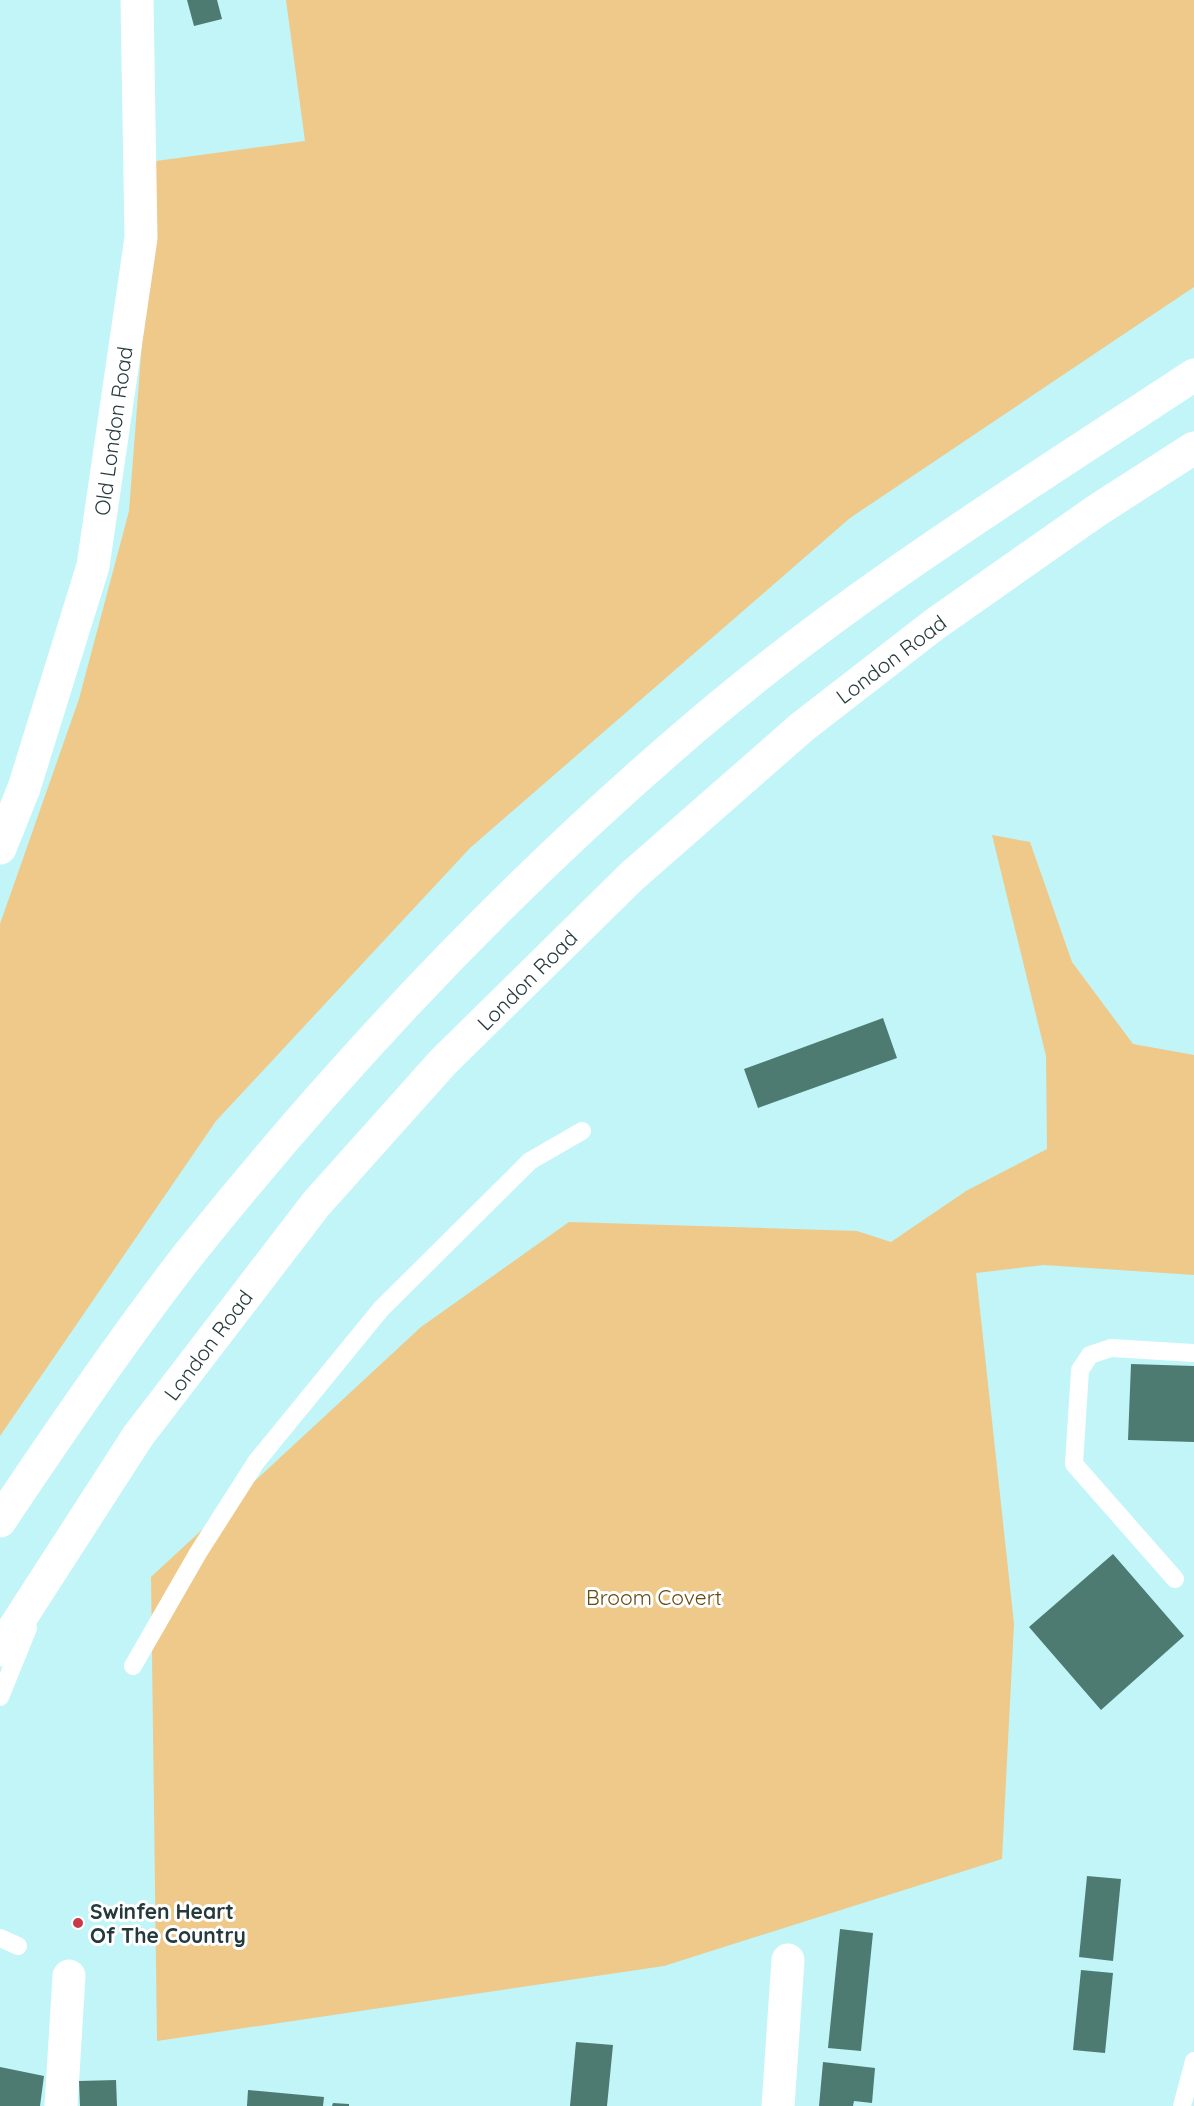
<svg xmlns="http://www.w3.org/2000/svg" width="1194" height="2106" font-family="Quicksand,sans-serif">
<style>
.green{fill:#eec98a}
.building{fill:#4d7b72}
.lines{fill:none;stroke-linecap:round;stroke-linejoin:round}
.lane{stroke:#fff;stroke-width:18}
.street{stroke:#fff;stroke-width:33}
.highway{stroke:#fff;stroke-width:33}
.poi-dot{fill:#c93947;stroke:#fff;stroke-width:2}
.labels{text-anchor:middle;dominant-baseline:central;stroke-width:6;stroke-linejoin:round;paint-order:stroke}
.street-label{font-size:21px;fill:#263a3b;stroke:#fff}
.park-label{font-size:21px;fill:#674a0f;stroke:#fff}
.poi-label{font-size:21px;font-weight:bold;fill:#263a3b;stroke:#fff;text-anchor:start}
</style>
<rect width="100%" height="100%" fill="#c1f5f7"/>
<!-- green -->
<path class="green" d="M 286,0 L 1194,0 L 1194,287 L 850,518 L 470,848 L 216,1121 L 0,1436 L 0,924 L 79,699 L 129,511 L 156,161 L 305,141 Z
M 992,835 L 1030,842 L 1072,962 L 1133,1044 L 1194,1055 L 1194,1275 L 1044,1265 L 976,1273 L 1014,1624 L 1002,1859 L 664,1966 L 157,2041 L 151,1577 L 421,1327 L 569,1222 L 857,1231 L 891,1242 L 966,1191 L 1047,1149 L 1046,1056 Z"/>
<!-- building -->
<path class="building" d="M 187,0 L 217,0 L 222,19 L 194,26 Z
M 883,1018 L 897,1058 L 758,1108 L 744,1069 Z
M 1131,1364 L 1194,1366 L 1194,1442 L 1128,1440 Z
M 1113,1554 L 1184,1636 L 1101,1710 L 1029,1627 Z
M 1087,1876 L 1121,1879 L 1113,1961 L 1079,1957 Z
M 840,1929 L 873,1933 L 861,2051 L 828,2048 Z
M 1081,1970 L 1113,1973 L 1105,2053 L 1073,2050 Z
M 576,2042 L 613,2045 L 607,2106 L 570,2106 Z
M 823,2062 L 875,2068 L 872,2103 L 854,2101 L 853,2106 L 819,2106 Z
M 0,2067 L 44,2076 L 40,2106 L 0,2106 Z
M 116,2080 L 117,2106 L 80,2106 L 79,2081 Z
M 248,2090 L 324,2097 L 323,2106 L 247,2106 Z
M 333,2103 L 349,2104 L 349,2106 L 332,2106 Z"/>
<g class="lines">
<!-- lane -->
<path class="lane" d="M 1175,1579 L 1074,1464 L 1080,1370 L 1090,1355 L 1111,1348 L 1194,1353
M 133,1666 L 198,1553 L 256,1462 L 381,1309 L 530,1161 L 582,1131
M 0,1697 L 28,1628
M 0,1938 L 18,1946
M 1182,2106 L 1194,2061"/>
<!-- street -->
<path class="street" d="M 0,848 L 24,788 L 93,566 L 141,238 L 137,0
M 61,2106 L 69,1976
M 778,2106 L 788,1960"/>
<!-- highway -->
<path class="highway" d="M 0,1521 C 60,1431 122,1340 189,1254 C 341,1064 509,886 694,728 C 849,595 1024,487 1194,375
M 0,1650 L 138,1436 L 316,1204 L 443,1062 L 631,877 L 802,727 L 935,624 L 1096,511 L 1194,448"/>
</g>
<!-- markers -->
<circle class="poi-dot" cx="78" cy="1923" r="6"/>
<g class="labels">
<!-- street labels -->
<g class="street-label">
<text transform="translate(113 431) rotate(-82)">Old London Road</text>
<text transform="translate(891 659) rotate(-37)">London Road</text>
<text transform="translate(527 980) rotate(-45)">London Road</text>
<text transform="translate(208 1345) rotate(-53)">London Road</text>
</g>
<!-- park labels -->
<g class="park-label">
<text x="654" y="1597">Broom Covert</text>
</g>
<!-- poi labels -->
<g class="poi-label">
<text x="90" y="1911">Swinfen Heart<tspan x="90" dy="24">Of The Country</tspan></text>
</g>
</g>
</svg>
